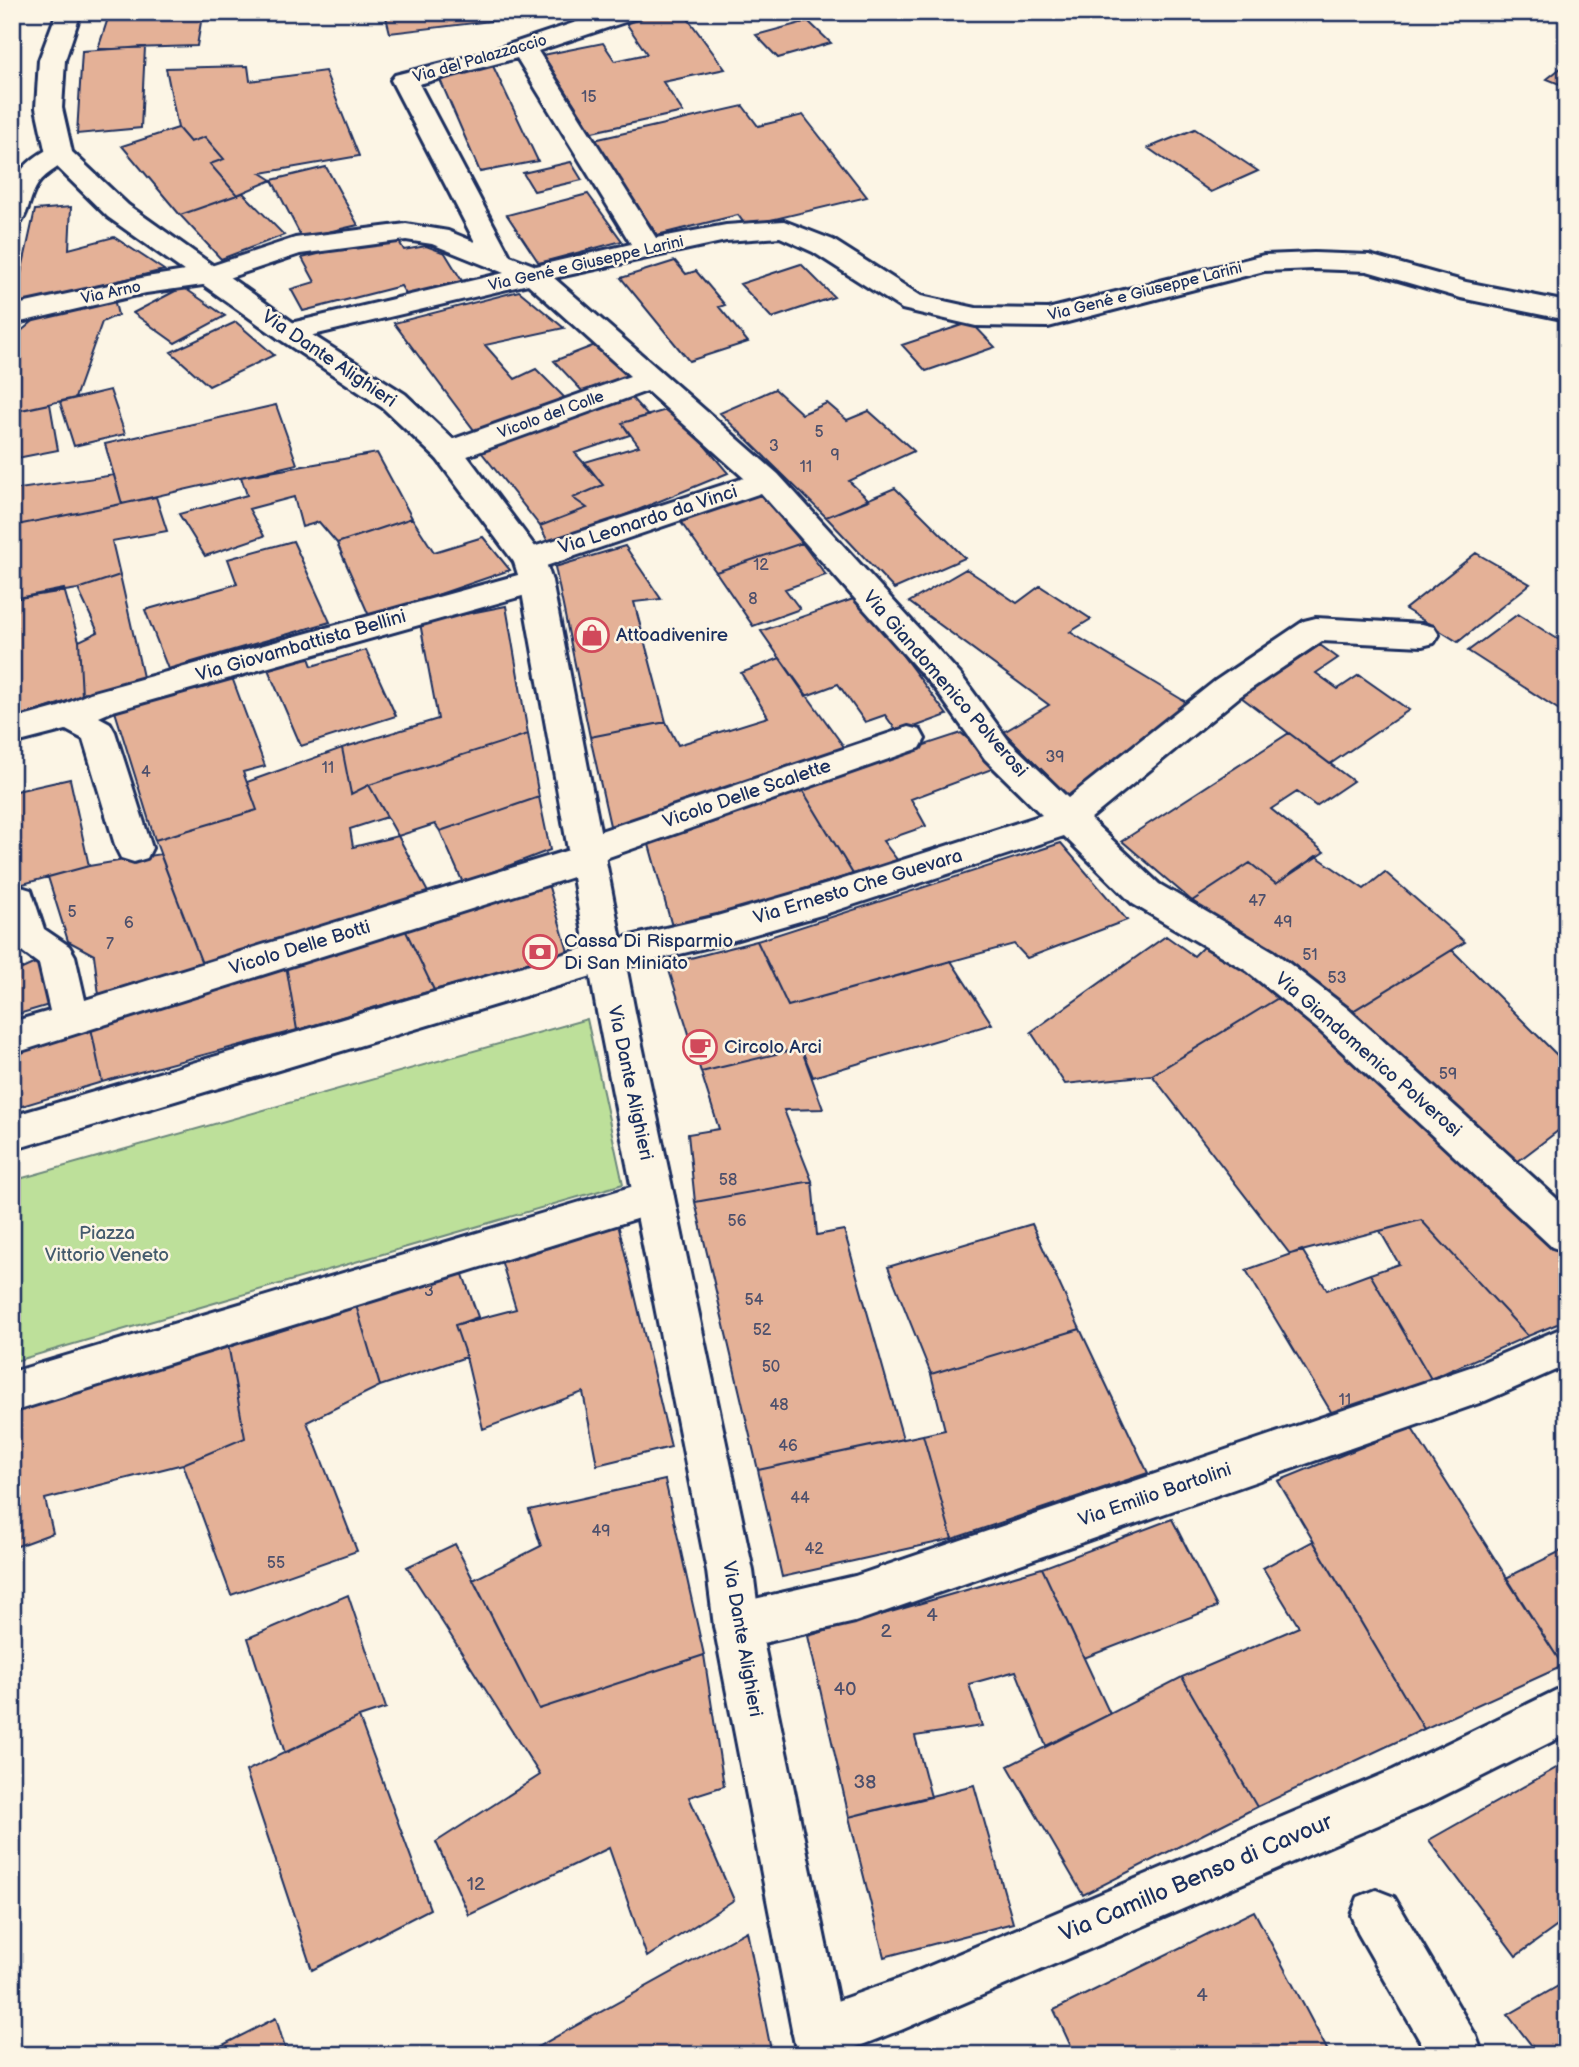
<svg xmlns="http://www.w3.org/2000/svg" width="1579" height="2067" font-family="'Balsamiq Sans',sans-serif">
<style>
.green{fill:#bde09a;stroke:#6c887c;stroke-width:2}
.building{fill:#e4b197;stroke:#1b2f5e;stroke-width:2}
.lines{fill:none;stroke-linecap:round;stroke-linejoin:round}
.minor-casing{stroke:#1b2f5e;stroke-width:6}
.major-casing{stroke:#1b2f5e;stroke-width:6}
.minor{fill:#fcf5e5;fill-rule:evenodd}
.major{fill:#fcf5e5;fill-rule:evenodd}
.labels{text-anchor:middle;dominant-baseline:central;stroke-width:5;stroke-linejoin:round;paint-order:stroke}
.far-street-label{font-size:16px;fill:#1b2f5e;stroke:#fcf5e5}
.number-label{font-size:16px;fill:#4d506c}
.street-label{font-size:19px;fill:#1b2f5e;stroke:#fcf5e5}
.poi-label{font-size:19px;fill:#1b2f5e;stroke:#fcf5e5;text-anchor:start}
.park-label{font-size:19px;fill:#445b6d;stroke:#fcf5e5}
.near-number-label{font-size:19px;fill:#4d506c}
.near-street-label{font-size:23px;fill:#1b2f5e;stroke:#fcf5e5}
</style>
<rect width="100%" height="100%" fill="#fcf5e5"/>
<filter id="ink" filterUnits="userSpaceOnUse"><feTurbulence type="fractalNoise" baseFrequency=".0143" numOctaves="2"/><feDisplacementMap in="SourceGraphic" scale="14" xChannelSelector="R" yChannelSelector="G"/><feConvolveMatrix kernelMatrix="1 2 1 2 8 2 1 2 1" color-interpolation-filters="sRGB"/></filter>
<g filter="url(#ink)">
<!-- green -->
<path class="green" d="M 587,1019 L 623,1184 L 12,1362 L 12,1181 Z"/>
<!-- building -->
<path class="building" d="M 110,12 L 221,12 L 201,22 L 197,46 L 98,49 Z
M 428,12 L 498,12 L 500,20 L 390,33 L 386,17 Z
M 663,12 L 683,12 L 725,69 L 663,82 L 683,112 L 592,132 L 543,55 L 603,43 L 615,61 L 647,54 L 624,20 Z
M 808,21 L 831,43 L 778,58 L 756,35 Z
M 145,47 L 141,128 L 77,134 L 82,51 Z
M 1567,63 L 1567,87 L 1547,79 Z
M 248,66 L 250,81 L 325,71 L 359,156 L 261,173 L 272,180 L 237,195 L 210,164 L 224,159 L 205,137 L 190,142 L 178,128 L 166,68 Z
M 493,66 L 538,161 L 480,172 L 438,75 Z
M 743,106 L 758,126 L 803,115 L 867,197 L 746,226 L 738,215 L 657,235 L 594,140 Z
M 178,128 L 190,142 L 205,137 L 224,159 L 210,164 L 237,195 L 180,215 L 122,146 Z
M 1195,129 L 1258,171 L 1211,192 L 1148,148 Z
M 571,162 L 582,180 L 534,191 L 523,173 Z
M 326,167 L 358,225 L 302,238 L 272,180 Z
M 243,193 L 284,235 L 221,259 L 180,215 Z
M 588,194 L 622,241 L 539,263 L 507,215 Z
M 71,207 L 69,249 L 114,237 L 164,270 L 14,306 L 35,210 Z
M 395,235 L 404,250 L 426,246 L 445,253 L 462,281 L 407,296 L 401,286 L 303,311 L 291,289 L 315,282 L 302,258 Z
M 675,261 L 686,274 L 696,271 L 725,305 L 719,307 L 748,342 L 689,361 L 621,278 Z
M 801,264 L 834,297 L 772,318 L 740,284 Z
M 183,287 L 225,316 L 175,343 L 133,313 Z
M 519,291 L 564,328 L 485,345 L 515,379 L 536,369 L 568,401 L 477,434 L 394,323 Z
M 113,295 L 118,315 L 102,322 L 75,398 L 12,412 L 12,343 L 15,336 L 43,313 Z
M 236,322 L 274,355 L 209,386 L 171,352 Z
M 971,322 L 995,347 L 926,371 L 902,345 Z
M 603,342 L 636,374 L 585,394 L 554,361 Z
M 775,389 L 802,414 L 827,403 L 847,420 L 869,411 L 914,451 L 849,481 L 869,500 L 826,517 L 720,413 Z
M 110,390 L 125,434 L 74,446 L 60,402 Z
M 629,395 L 648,416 L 622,423 L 630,435 L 575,453 L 603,485 L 573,498 L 587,508 L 540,526 L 478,448 Z
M 50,404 L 58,450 L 12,459 L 12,412 Z
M 276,405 L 297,464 L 122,504 L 105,444 Z
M 673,408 L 728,473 L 550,546 L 540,526 L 587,508 L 573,498 L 603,485 L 585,462 L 639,446 L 622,423 Z
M 377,453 L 412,518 L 337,543 L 319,522 L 302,527 L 294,497 L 249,509 L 264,536 L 205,556 L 179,514 L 247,495 L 241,477 Z
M 114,475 L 122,504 L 12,526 L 12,490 Z
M 895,488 L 965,558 L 894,589 L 826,517 Z
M 764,493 L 802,543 L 716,572 L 680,521 Z
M 156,497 L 167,531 L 112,541 L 120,575 L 78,589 L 12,599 L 12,526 Z
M 412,518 L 434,552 L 483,537 L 510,570 L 370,618 L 337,543 Z
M 293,541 L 330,622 L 168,669 L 145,610 L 237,584 L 228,559 Z
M 802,543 L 826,575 L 785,589 L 800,609 L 753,626 L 716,572 Z
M 625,546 L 661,599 L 634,602 L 666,722 L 590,737 L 555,567 Z
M 1476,553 L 1530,584 L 1458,642 L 1405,609 Z
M 966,569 L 1017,603 L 1040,586 L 1091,619 L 1070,632 L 1191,705 L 1072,800 L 1004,732 L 1049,705 L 909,602 Z
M 120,575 L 143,677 L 82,696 L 79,641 L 98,632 L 78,589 Z
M 64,589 L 79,641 L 82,696 L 12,720 L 12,599 Z
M 859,597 L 947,715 L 898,733 L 885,715 L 865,722 L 838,684 L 806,696 L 761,631 Z
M 506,606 L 528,734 L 369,785 L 351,794 L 342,748 L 438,719 L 420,623 Z
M 1518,614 L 1567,645 L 1567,715 L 1468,651 Z
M 1320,645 L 1338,658 L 1316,673 L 1338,689 L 1359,675 L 1409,710 L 1330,764 L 1241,697 Z
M 366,650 L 396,716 L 301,746 L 267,667 L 308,655 L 312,666 Z
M 780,658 L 847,751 L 611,830 L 590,737 L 666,722 L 678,745 L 768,717 L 741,673 Z
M 230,672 L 265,766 L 243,772 L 257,810 L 155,840 L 113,705 Z
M 961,733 L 1000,766 L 911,799 L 926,826 L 883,841 L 898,861 L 853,874 L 800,786 Z
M 1289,733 L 1353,781 L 1316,806 L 1297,792 L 1271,809 L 1324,852 L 1276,884 L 1250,863 L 1192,901 L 1122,841 Z
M 528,734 L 539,797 L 440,831 L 435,824 L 398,836 L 369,785 Z
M 342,748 L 351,794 L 369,785 L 387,817 L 350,829 L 353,847 L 398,836 L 431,898 L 204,969 L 155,840 L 257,810 L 247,782 Z
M 70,779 L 89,866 L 12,887 L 12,792 Z
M 800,786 L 853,874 L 673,930 L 648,841 Z
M 539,797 L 550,850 L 463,883 L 440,831 Z
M 1061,843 L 1127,920 L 1027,958 L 1014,944 L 788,1006 L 757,941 Z
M 160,854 L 204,969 L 100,1003 L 94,955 L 68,941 L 48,877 L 89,866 Z
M 1316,856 L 1364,889 L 1385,872 L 1465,942 L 1348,1014 L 1301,974 L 1192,901 L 1250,863 L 1276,884 Z
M 546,877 L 569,955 L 434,990 L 402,923 Z
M 402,923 L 434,990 L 297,1030 L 285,959 Z
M 14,924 L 22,969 L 44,959 L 49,1005 L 12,1016 Z
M 1166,936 L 1194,956 L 1203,947 L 1288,992 L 1152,1075 L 1065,1084 L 1031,1032 Z
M 757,941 L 788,1006 L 951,961 L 992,1024 L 813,1077 L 801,1048 L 701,1072 L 667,964 Z
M 1452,950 L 1567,1065 L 1567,1124 L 1517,1162 L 1348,1014 Z
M 285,959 L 297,1030 L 102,1082 L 90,1023 Z
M 1288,992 L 1421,1114 L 1567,1256 L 1567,1320 L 1528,1336 L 1421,1220 L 1290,1254 L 1152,1075 Z
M 90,1023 L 102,1082 L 12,1109 L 12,1055 Z
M 801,1048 L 823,1109 L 784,1110 L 812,1181 L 695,1202 L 688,1134 L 719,1129 L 701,1072 Z
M 812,1181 L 817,1235 L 844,1230 L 903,1439 L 758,1470 L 695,1202 Z
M 1421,1220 L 1528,1336 L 1431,1379 L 1370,1274 L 1399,1264 L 1380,1231 Z
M 618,1224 L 671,1447 L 597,1465 L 583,1392 L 483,1429 L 466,1357 L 455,1325 L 516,1309 L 501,1260 Z
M 1032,1224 L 1080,1329 L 931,1374 L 888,1267 Z
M 1302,1250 L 1327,1290 L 1370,1274 L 1431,1379 L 1336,1420 L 1246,1270 Z
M 460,1266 L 478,1317 L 455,1325 L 466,1357 L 380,1386 L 355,1302 Z
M 355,1302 L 380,1386 L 307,1422 L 357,1551 L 231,1595 L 183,1464 L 245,1438 L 228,1344 Z
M 1080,1329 L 1148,1473 L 952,1539 L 923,1435 L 945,1430 L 931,1374 Z
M 228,1344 L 245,1438 L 183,1464 L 45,1499 L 53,1533 L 12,1548 L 12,1410 Z
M 1411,1427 L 1563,1666 L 1424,1729 L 1278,1481 Z
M 923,1435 L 952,1539 L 782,1577 L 758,1470 Z
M 665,1480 L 704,1655 L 539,1709 L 473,1580 L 541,1546 L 529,1510 Z
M 1172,1519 L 1217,1607 L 1084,1658 L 1042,1568 Z
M 1313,1541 L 1424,1729 L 1257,1807 L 1182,1677 L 1299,1627 L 1263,1568 Z
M 455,1544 L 539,1709 L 704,1655 L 724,1786 L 689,1797 L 734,1900 L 647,1957 L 609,1848 L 469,1915 L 436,1842 L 540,1775 L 407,1567 Z
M 1567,1548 L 1567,1664 L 1563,1666 L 1506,1578 Z
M 1042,1568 L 1110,1714 L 1046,1746 L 1016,1671 L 969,1684 L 982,1726 L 915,1736 L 931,1797 L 849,1817 L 808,1636 Z
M 348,1595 L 386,1708 L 359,1717 L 285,1753 L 248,1638 Z
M 1182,1677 L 1257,1807 L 1083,1895 L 1008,1766 Z
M 359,1717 L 430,1909 L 312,1970 L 246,1771 Z
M 1567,1762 L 1567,1919 L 1516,1956 L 1429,1840 Z
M 974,1785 L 1013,1923 L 884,1957 L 849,1817 Z
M 1254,1911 L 1330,2055 L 1075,2055 L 1054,2010 Z
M 747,1931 L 772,2055 L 523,2055 Z
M 1567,1981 L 1567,2055 L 1539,2055 L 1508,2015 Z
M 276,2018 L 287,2055 L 203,2055 Z"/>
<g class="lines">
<!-- minor casing -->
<g class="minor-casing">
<path id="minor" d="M 606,12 L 643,12 L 640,17 L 538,51 L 656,238 L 726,225 L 784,221 L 833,240 L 921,296 L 976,308 L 1048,309 L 1264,255 L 1314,253 L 1369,255 L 1466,282 L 1567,302 L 1567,320 L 1461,298 L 1367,271 L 1314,269 L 1264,271 L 1048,327 L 976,326 L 902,309 L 813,252 L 780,237 L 726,241 L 554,278 L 778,474 L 960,674 L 1009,741 L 1068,798 L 1215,681 L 1304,621 L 1316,618 L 1422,624 L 1434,627 L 1439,635 L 1434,643 L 1422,646 L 1322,641 L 1239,697 L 1090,819 L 1159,884 L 1273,951 L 1347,1008 L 1567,1208 L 1567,1252 L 1552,1247 L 1319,1030 L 1247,971 L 1133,904 L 1064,836 L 828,913 L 717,945 L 605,972 L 12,1150 L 12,1116 L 605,942 L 717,916 L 828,884 L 1042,815 L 985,759 L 936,690 L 761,493 L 540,568 L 529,571 L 518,568 L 513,560 L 518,552 L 744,478 L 647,391 L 459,459 L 448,462 L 437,459 L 433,452 L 437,445 L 630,376 L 528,284 L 288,341 L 278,338 L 274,332 L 278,326 L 504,273 L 432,244 L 406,240 L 300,254 L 210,284 L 146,293 L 12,324 L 12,306 L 146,277 L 205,268 L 295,238 L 406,224 L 448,231 L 475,242 L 391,80 L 395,75 L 487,52 ZM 517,58 L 631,244 L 536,266 L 510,256 L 419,84 Z
M 59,146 L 68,148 L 72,154 C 64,166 47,171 38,184 C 30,196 29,210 22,221 L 12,223 L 12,183 C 24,165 38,151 59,146 Z
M 536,570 L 547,573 L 552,581 L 547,589 L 113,711 L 99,717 L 110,723 L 115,732 L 152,848 L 147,858 L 134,862 L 121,858 L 116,848 L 83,739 L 66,730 L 12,744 L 12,720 L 59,707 L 90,693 Z
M 908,727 L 920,730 L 925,739 L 920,748 L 606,858 L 601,868 L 12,1054 L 12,1022 L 50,1011 L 39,964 L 12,944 L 12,888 L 18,886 L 31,890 L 44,929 L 69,946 L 75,956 L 85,1000 L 569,850 L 574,840 Z
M 654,1180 L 668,1185 L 674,1197 L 668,1209 L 12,1412 L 12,1372 Z
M 1567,1326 L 1567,1365 L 1485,1401 L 855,1622 L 737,1649 L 721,1642 L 714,1626 L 721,1610 L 737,1603 L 855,1576 L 1476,1365 Z
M 1567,1685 L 1567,1734 L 1427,1804 L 901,2030 C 871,2040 831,2063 800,2050 L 792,2032 L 800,2014 L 899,1979 L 1393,1770 Z
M 1376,1890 L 1394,1897 L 1476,2036 L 1483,2055 L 1428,2055 L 1358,1933 L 1351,1915 L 1358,1897 Z"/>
</g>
<!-- major casing -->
<g class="major-casing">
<path id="major" d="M 57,12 L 81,12 L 65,60 L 62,108 L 72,152 L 128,205 L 298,326 L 405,394 L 459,445 L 545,560 L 552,581 L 635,1012 L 753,1571 L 760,1626 L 849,2055 L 797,2055 L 714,1626 L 707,1571 L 597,1012 L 520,581 L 514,562 L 437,459 L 383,408 L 278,338 L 108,217 L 50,160 L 46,154 L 36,108 L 39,60 Z"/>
</g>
<!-- minor -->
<use href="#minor" class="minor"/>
<!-- major -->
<use href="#major" class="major"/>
</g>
</g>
<!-- icons -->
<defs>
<g id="shop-ring" transform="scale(1.75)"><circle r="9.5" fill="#fcf5e5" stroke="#d1495b" stroke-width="1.5"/><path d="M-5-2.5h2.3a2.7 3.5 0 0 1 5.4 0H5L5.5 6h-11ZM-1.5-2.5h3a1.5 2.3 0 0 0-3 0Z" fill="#d1495b"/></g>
<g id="bank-ring" transform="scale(1.75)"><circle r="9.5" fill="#fcf5e5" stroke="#d1495b" stroke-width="1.5"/><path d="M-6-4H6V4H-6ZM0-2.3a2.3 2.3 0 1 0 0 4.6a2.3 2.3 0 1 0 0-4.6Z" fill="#d1495b"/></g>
<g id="cafe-ring" transform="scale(1.75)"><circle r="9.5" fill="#fcf5e5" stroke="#d1495b" stroke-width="1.5"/><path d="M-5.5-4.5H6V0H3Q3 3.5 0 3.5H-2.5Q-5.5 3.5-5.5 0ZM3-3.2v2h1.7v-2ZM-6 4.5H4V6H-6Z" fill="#d1495b"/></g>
</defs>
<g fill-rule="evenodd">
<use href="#shop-ring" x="592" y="635"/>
<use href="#bank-ring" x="540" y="952"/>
<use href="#cafe-ring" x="700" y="1047"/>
</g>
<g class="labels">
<!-- far-street labels -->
<g class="far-street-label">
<text transform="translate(480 59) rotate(-16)">Via del Palazzaccio</text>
<text transform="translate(586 264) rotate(-13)">Via Gené e Giuseppe Larini</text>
<text transform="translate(1145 292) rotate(-14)">Via Gené e Giuseppe Larini</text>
<text transform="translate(111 293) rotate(-12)">Via Arno</text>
<text transform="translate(551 415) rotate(-20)">Vicolo del Colle</text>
</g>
<!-- number labels -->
<g class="number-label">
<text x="589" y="97">15</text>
<text x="819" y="432">5</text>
<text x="774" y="446">3</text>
<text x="835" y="455">9</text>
<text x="806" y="467">11</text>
<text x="761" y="565">12</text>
<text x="753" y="599">8</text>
<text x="1055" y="757">39</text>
<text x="328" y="768">11</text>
<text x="146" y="772">4</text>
<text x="1257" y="901">47</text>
<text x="72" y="912">5</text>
<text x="1283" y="922">49</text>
<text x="129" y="923">6</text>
<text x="110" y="944">7</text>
<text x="1310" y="955">51</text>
<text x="1337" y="978">53</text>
<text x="1448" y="1074">59</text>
<text x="728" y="1180">58</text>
<text x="737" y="1221">56</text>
<text x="429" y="1291">3</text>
<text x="754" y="1300">54</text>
<text x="762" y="1330">52</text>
<text x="771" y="1367">50</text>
<text x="1345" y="1400">11</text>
<text x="779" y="1405">48</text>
<text x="788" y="1446">46</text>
<text x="800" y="1498">44</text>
<text x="601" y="1531">49</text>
<text x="814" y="1549">42</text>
<text x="276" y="1563">55</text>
</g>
<!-- street labels -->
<g class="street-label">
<text transform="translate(329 359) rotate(34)">Via Dante Alighieri</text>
<text transform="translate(648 520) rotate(-18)">Via Leonardo da Vinci</text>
<text transform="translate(301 646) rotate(-16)">Via Giovambattista Bellini</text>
<text transform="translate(945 684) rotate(49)">Via Giandomenico Polverosi</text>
<text transform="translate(747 794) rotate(-19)">Vicolo Delle Scalette</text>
<text transform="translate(858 887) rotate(-17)">Via Ernesto Che Guevara</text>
<text transform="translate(300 948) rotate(-17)">Vicolo Delle Botti</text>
<text transform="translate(1368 1055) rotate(41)">Via Giandomenico Polverosi</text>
<text transform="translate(630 1083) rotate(78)">Via Dante Alighieri</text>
<text transform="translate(1155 1495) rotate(-19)">Via Emilio Bartolini</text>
<text transform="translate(742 1639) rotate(80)">Via Dante Alighieri</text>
</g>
<!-- poi labels -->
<g class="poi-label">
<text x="616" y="635">Attoadivenire</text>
<text x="564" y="941">Cassa Di Risparmio<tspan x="564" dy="22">Di San Miniato</tspan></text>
<text x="724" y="1047">Circolo Arci</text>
</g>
<!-- park labels -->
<g class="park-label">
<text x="107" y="1233">Piazza<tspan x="107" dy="22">Vittorio Veneto</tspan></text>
</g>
<!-- near-number labels -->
<g class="near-number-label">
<text x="932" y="1615">4</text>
<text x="886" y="1631">2</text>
<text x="845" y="1689">40</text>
<text x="865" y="1782">38</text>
<text x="476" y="1884">12</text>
<text x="1202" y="1995">4</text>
</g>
<!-- near-street labels -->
<g class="near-street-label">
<text transform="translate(1196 1878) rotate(-23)">Via Camillo Benso di Cavour</text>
</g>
</g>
<!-- margin -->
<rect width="1579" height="2067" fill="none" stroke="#fcf5e5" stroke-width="42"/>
<rect x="21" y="21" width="1537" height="2025" fill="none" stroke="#1b2f5e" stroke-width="2.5" filter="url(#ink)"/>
</svg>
